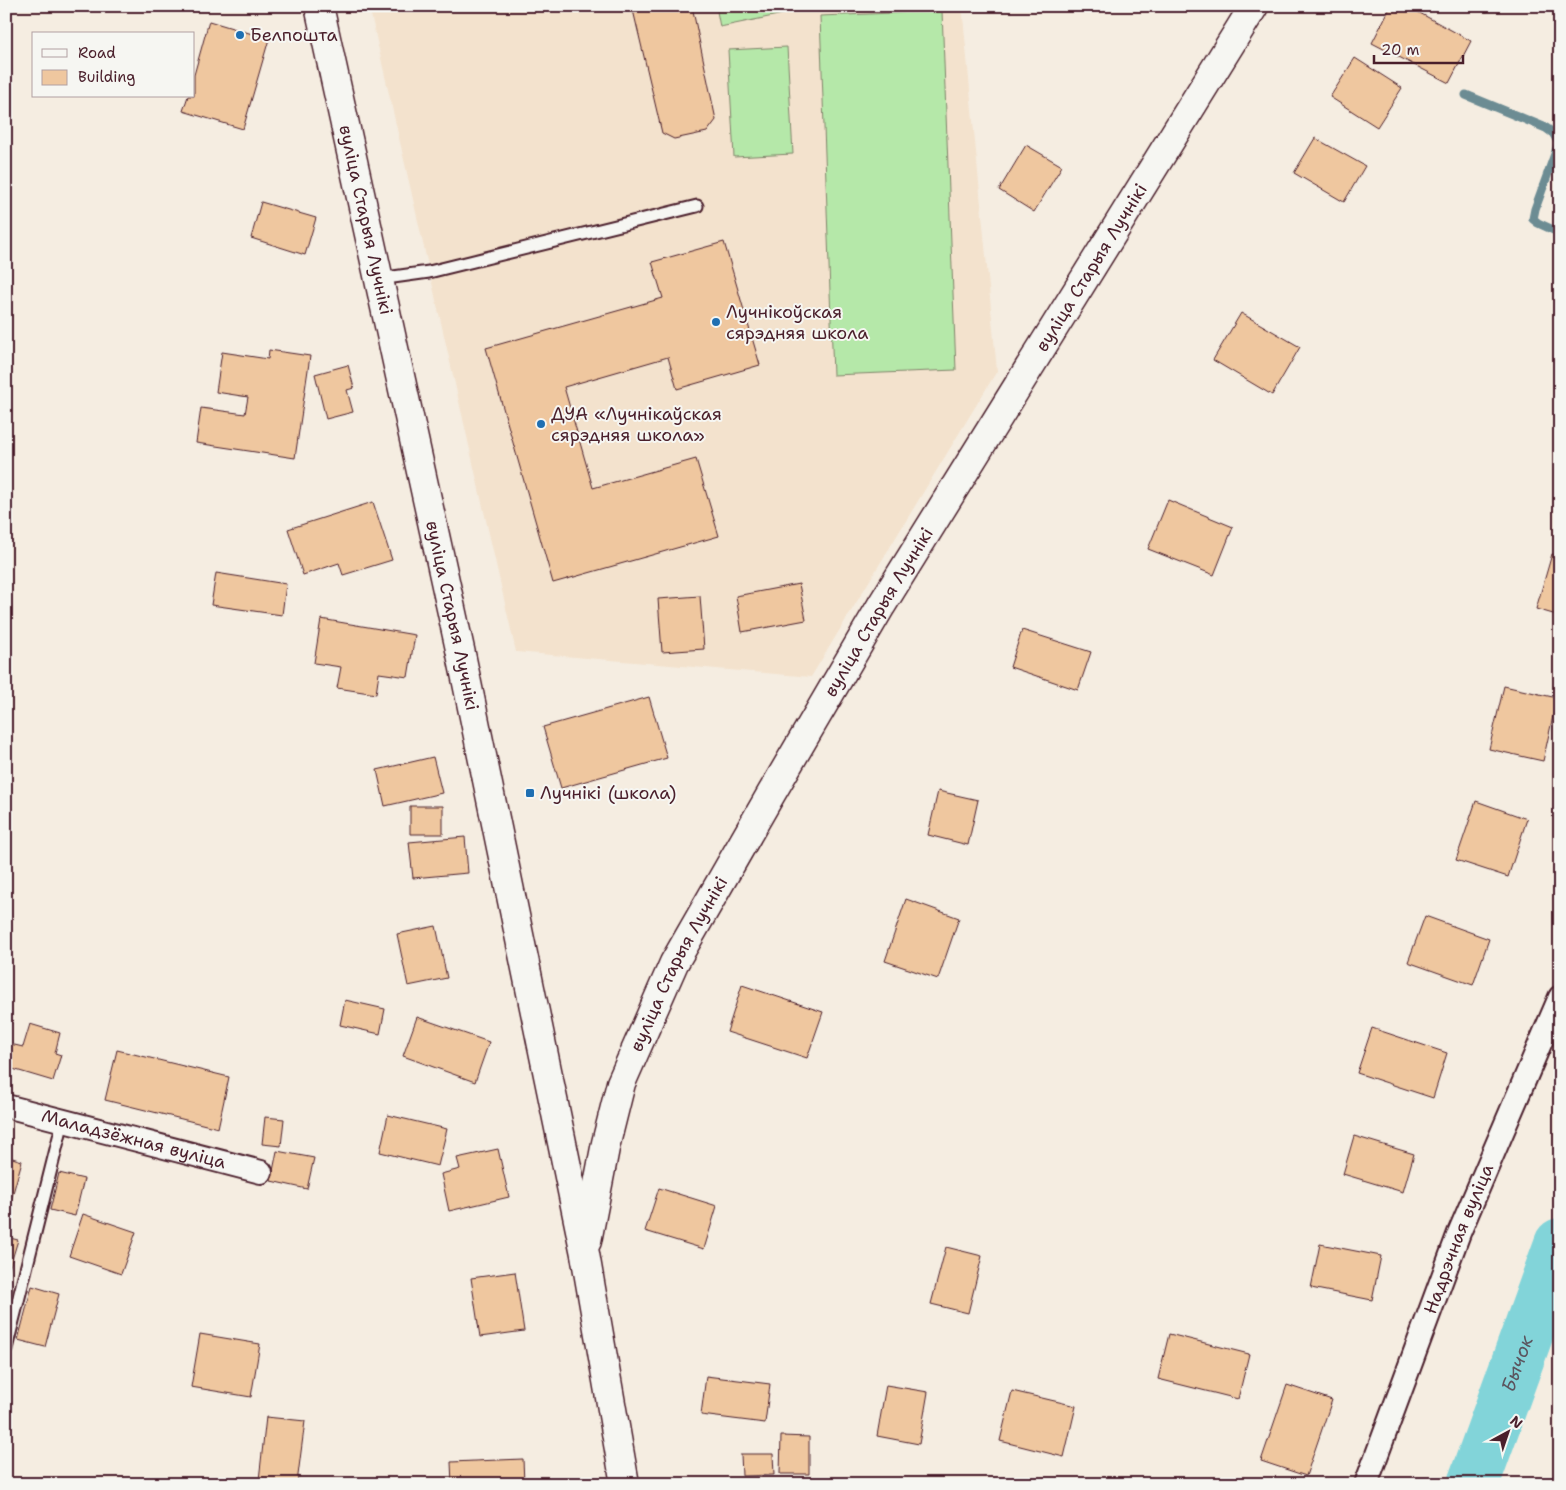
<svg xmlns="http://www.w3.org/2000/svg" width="1566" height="1490" font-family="'Shantell Sans',sans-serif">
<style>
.built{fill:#f3e2cd}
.pitch{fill:#b5e8a9;stroke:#80846a}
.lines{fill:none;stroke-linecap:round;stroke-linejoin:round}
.stream{stroke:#6c8c93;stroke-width:9}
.river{stroke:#82d4d9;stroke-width:52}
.building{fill:#efc79f;stroke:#4a1f2b}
.service-casing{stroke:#4a1f2b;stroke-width:15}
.minor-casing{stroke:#4a1f2b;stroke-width:26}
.secondary-casing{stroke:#4a1f2b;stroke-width:31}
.service{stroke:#f6f6f2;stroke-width:11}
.minor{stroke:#f6f6f2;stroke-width:22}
.secondary{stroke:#f6f6f2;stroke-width:28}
.poi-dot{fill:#1f6fb2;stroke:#f6f6f2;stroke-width:2}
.labels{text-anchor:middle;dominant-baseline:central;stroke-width:4;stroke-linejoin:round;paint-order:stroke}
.poi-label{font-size:18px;fill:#4a1f2b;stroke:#f6f6f2;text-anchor:start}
.street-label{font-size:18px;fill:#4a1f2b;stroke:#f6f6f2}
.water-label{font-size:19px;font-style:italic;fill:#5b555f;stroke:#f6f6f2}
</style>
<rect width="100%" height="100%" fill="#f5ede1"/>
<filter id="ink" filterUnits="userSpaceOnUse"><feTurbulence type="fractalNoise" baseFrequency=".02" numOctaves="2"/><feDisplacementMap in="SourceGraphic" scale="10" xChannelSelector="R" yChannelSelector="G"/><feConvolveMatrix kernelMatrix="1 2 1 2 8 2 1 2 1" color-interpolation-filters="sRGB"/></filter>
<g filter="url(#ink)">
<!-- built -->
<path class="built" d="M 369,6 L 962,6 L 997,371 L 811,677 L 516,652 Z"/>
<!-- pitch -->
<path class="pitch" d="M 716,6 L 787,6 L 788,13 L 720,27 Z
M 942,11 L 956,370 L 833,375 L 820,16 Z
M 787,47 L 793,154 L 734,157 L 728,50 Z"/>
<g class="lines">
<!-- stream -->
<path class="stream" d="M 1466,95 L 1546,128 L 1553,133 L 1559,143 L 1535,209 L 1533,219 L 1538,223 L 1560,233"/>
<!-- river -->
<path class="river" id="s1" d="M 1473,1484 L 1560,1244"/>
</g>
<!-- building -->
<path class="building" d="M 635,6 L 692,6 L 716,120 L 707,132 L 674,139 L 662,133 L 633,10 Z
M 1391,6 L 1407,6 L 1471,41 L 1449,83 L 1372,43 Z
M 1476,6 L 1491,6 L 1487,12 Z
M 209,21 L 269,39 L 243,129 L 183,111 L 188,96 L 194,96 L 194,75 Z
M 1355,58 L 1402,88 L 1377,127 L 1330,97 Z
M 1315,138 L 1365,166 L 1344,202 L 1294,173 Z
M 1026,145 L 1062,166 L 1034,212 L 999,190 Z
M 261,202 L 316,218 L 305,255 L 251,238 Z
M 724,242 L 760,365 L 677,389 L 668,357 L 564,387 L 593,488 L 696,459 L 719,536 L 553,583 L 486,348 L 663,298 L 652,262 Z
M 1241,313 L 1300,347 L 1272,395 L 1213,360 Z
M 269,350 L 310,356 L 295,458 L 196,443 L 201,408 L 245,414 L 248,397 L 216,392 L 222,352 L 268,359 Z
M 348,365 L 354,388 L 347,390 L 353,412 L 326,419 L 315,374 Z
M 1168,500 L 1233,527 L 1214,575 L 1148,549 Z
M 373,502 L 392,560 L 343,575 L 339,563 L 303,575 L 288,529 Z
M 1552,554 L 1560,556 L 1560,616 L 1536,609 Z
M 216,573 L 286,584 L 282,615 L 211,605 Z
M 799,584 L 806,620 L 742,632 L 736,596 Z
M 700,596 L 704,649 L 662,652 L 658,599 Z
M 321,619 L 415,635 L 408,677 L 379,673 L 376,694 L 337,688 L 341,667 L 314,663 Z
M 1022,630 L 1091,652 L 1078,690 L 1010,667 Z
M 1504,686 L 1557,698 L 1543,761 L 1489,749 Z
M 649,697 L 667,758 L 561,788 L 543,727 Z
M 433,757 L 442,793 L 385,806 L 377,770 Z
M 938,791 L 978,800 L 968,845 L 928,835 Z
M 1476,801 L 1527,819 L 1508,877 L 1456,860 Z
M 410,806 L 443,806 L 443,834 L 410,834 Z
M 465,837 L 468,873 L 413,878 L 409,842 Z
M 906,899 L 959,918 L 938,979 L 885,961 Z
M 1425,916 L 1489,939 L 1473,985 L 1408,962 Z
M 436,926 L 447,978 L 408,986 L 397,934 Z
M 742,985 L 823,1012 L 807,1058 L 727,1032 Z
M 345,1000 L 385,1009 L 380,1034 L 340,1025 Z
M 417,1017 L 489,1042 L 475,1082 L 403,1056 Z
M 6,1018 L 12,1020 L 6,1038 Z
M 30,1024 L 60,1033 L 55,1053 L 61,1055 L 53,1081 L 6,1067 L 6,1043 L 23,1047 Z
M 1372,1028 L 1447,1053 L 1433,1098 L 1357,1073 Z
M 117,1050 L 229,1077 L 218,1128 L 105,1100 Z
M 388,1115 L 447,1129 L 438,1166 L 380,1152 Z
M 265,1117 L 284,1119 L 281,1146 L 262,1144 Z
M 1354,1136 L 1414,1154 L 1403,1192 L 1343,1174 Z
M 498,1149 L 509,1197 L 449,1211 L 441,1174 L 460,1169 L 457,1158 Z
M 277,1151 L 314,1158 L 307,1189 L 271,1181 Z
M 6,1156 L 22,1161 L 6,1218 Z
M 59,1173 L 84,1179 L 75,1216 L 50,1210 Z
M 659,1188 L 717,1206 L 704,1249 L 645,1231 Z
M 83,1214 L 136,1232 L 121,1274 L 69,1256 Z
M 6,1237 L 18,1240 L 6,1279 Z
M 1320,1244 L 1381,1256 L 1372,1300 L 1311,1288 Z
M 946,1247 L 982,1256 L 968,1313 L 931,1304 Z
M 515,1272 L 524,1331 L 480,1337 L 471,1278 Z
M 32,1286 L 59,1294 L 45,1347 L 18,1340 Z
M 200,1334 L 260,1344 L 251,1397 L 191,1387 Z
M 1169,1334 L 1249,1354 L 1238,1399 L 1158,1379 Z
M 706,1376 L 770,1384 L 765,1423 L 701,1415 Z
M 886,1385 L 928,1392 L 919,1444 L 877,1436 Z
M 1287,1385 L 1332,1400 L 1306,1476 L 1261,1461 Z
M 1012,1391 L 1076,1406 L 1064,1457 L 1000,1441 Z
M 266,1417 L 305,1421 L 297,1483 L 259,1480 Z
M 781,1436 L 809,1437 L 809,1474 L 780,1474 Z
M 741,1454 L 773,1454 L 774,1475 L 742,1476 Z
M 523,1459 L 524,1484 L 452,1484 L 451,1462 Z"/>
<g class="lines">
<!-- service casing -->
<g class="service-casing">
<path id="service" d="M 379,279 L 429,272 L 697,206
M 6,1349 L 63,1121"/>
</g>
<!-- minor casing -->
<g class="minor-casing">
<g id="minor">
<path id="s2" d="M 6,1106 L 261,1172"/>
<path id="s3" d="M 1366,1484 L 1459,1233 L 1560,997"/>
</g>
</g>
<!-- secondary casing -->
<g class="secondary-casing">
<g id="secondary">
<path id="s4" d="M 319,6 L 461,654 L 585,1254 L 625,1484"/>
<path id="s5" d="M 587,1241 L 606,1143 L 621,1083 L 674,963 L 771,794 L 881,606 L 1254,6"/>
</g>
</g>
<!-- service -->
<use href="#service" class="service"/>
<!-- minor -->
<use href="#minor" class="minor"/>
<!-- secondary -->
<use href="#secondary" class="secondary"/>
</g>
</g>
<!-- markers -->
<g class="poi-dot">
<circle cx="240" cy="35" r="5"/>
<circle cx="716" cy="322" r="5"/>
<circle cx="541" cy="424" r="5"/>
<rect x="525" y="788" width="10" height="10" rx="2.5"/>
</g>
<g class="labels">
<!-- poi labels -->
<g class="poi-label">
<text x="250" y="35">Белпошта</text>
<text x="726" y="312">Лучнікоўская<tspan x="726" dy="21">сярэдняя школа</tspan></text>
<text x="551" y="414">ДУА «Лучнікаўская<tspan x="551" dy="21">сярэдняя школа»</tspan></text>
<text x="540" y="793">Лучнікі (школа)</text>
</g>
<!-- street labels -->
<g class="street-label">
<text stroke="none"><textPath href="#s4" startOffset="219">вуліца Старыя Лучнікі</textPath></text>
<text stroke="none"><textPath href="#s5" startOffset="1104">вуліца Старыя Лучнікі</textPath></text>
<text stroke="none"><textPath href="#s5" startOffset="699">вуліца Старыя Лучнікі</textPath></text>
<text stroke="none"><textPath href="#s4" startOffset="624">вуліца Старыя Лучнікі</textPath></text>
<text stroke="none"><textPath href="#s5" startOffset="294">вуліца Старыя Лучнікі</textPath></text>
<text stroke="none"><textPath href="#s2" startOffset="132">Маладзёжная вуліца</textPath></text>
<text stroke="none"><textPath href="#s3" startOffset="262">Надрэчная вуліца</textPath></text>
</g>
<!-- water labels -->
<g class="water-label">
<text stroke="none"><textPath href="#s1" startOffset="128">Бычок</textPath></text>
</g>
</g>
<!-- margin -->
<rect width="1566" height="1490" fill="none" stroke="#f6f6f2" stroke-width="25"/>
<rect x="12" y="12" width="1541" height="1465" fill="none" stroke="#4a1f2b" stroke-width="2" filter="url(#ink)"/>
<!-- legend -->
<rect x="32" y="32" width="162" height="65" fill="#f6f6f2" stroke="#b1a0a2"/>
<rect x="42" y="49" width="25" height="8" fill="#f6f6f2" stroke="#b1a0a2"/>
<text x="78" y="58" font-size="15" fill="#4a1f2b">Road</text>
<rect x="42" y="70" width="25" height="15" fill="#efc79f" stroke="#b1a0a2"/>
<text x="78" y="82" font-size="15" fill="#4a1f2b">Building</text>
<!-- north arrow -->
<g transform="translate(1508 1432) rotate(40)" stroke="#f6f6f2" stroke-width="4" paint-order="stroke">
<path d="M0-4L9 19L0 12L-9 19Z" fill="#4a1f2b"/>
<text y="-8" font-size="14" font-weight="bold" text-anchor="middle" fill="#4a1f2b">N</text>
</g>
<!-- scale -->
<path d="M1374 55v8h89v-8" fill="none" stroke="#4a1f2b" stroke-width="2.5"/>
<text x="1381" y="55" font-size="15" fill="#4a1f2b" stroke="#f6f6f2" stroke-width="4" paint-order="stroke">20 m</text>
</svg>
